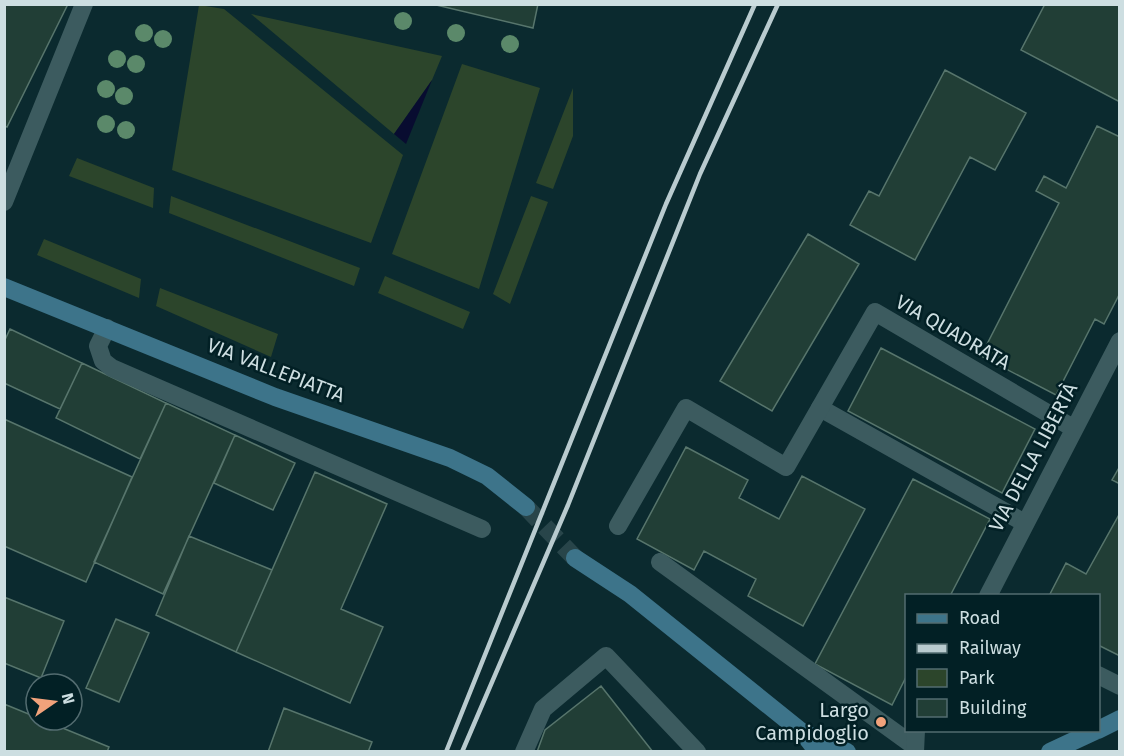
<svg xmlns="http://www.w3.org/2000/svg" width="1124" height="756" font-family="'Fira Sans',sans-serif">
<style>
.green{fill:#2c452b}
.water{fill:#080c30}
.building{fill:#213e36;stroke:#57756c;stroke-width:1.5}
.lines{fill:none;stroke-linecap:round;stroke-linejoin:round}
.secondary-tunnel{stroke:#28454a;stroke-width:18;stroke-dasharray:18 9;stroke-linecap:butt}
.lane{stroke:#3c5b5f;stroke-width:18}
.street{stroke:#3c5b5f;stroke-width:18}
.secondary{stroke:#3d748a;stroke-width:18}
.rail{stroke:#b9cbcf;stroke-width:4.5}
.tree{fill:#5b896a}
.poi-dot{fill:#f1a27b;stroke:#022025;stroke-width:2}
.labels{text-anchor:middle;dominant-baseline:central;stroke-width:5;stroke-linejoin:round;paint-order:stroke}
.street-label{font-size:20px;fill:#cddee1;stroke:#022025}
.poi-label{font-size:20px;fill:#cddee1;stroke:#022025;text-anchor:end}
</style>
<rect width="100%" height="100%" fill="#0b2a2f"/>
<!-- green -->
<path class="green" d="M 199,5 L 224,9 L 403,155 L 371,243 L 172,170 Z
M 251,14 L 442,56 L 432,80 L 394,134 Z
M 462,64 L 540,88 L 479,289 L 392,254 Z
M 573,88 L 573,136 L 553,189 L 536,183 Z
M 77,158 L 154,188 L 153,208 L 69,176 Z
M 171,196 L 360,268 L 354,286 L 169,213 Z
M 531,196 L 548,202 L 510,304 L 493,294 Z
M 44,239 L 141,279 L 139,298 L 37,255 Z
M 385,276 L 470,312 L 463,329 L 378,293 Z
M 160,288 L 278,334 L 271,357 L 156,306 Z"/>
<!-- water -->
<path class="water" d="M 432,80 L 406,144 L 394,134 Z"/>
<!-- building -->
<path class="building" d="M 4,4 L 68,4 L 7,127 L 4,126 Z
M 432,4 L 538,4 L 533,28 Z
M 1045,4 L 1120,4 L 1120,102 L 1021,50 Z
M 945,70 L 1026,113 L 995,170 L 970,157 L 915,260 L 850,225 L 869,191 L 879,196 Z
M 1097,126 L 1120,137 L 1120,293 L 1104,324 L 1095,319 L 1056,395 L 981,356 L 1059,203 L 1036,191 L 1044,176 L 1066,188 Z
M 808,234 L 859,264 L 772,411 L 720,381 Z
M 10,329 L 82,363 L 60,409 L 4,383 L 4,342 Z
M 881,348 L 1035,429 L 1002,493 L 848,411 Z
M 82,363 L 166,403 L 140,459 L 56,418 Z
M 166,403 L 235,435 L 163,594 L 94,562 Z
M 4,419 L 132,477 L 86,582 L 4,546 Z
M 235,435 L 295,463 L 273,510 L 214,483 Z
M 686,447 L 748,480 L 739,498 L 779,519 L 802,476 L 865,509 L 803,626 L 748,596 L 756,579 L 704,551 L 694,570 L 637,539 Z
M 1120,466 L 1120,484 L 1112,480 Z
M 315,472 L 387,504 L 341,609 L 383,627 L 350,703 L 236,652 Z
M 913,479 L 990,519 L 950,596 L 906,596 L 906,677 L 892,705 L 815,664 Z
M 1120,513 L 1120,656 L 1098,645 L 1098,596 L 1049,596 L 1066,563 L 1086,574 Z
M 189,536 L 272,570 L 236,652 L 156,615 Z
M 4,597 L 64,621 L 41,678 L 4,663 Z
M 116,619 L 149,633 L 119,702 L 86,688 Z
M 601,686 L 653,752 L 537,752 L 545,730 Z
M 4,704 L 36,717 L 36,720 L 43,720 L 109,747 L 107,752 L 4,752 Z
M 284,708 L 372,742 L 368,752 L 268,752 Z"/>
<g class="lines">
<!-- secondary-tunnel -->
<path class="secondary-tunnel" d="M 526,507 L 575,558"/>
<!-- lane -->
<path class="lane" d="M 107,328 L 98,346 L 103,361 L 112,368 L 482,529
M 820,408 L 1023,522
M 660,562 L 914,746
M 1098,675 L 1120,686
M 524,752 L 543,709 L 606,656 L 697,752"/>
<!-- street -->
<path class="street" d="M 4,202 L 84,4
M 618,526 L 686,408 L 786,467 L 875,312 L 1073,428
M 988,596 L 1120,341
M 915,752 L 916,730"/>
<!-- secondary -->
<path class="secondary" d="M 4,287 L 275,397 L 450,458 L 487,476 L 526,507
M 575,558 L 630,594 L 803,733 L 818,752
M 1098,730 L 1120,719
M 808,735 L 847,752
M 1050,752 L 1097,730"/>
<!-- rail -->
<path class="rail" d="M 446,752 L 666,204 L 755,4
M 462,752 L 568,505 L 700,174 L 778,4"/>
</g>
<!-- trees -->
<g class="tree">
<circle cx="403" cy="21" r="9"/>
<circle cx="144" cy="33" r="9"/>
<circle cx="456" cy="33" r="9"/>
<circle cx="163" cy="39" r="9"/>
<circle cx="510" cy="44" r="9"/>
<circle cx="117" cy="59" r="9"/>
<circle cx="136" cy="64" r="9"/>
<circle cx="106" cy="89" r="9"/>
<circle cx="124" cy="96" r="9"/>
<circle cx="106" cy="124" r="9"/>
<circle cx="126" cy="130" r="9"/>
</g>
<!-- markers -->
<circle class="poi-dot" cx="881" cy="722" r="6"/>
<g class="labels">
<!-- street labels -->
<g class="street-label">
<text transform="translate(953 332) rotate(30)">VIA QUADRATA</text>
<text transform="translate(276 370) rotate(21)">VIA VALLEPIATTA</text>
<text transform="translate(1033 457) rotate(-62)">VIA DELLA LIBERTÀ</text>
</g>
<!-- poi labels -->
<g class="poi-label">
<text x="869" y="710">Largo<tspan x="869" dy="23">Campidoglio</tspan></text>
</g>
</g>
<!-- border -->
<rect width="1124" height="756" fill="none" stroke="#cddee1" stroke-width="12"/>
<!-- legend -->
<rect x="905" y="594" width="195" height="138" fill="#022025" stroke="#536c70" stroke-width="1.5"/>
<rect x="917" y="614" width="30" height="9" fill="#3d748a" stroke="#536c70" stroke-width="1.5"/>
<text x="959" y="624" font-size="18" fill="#cddee1">Road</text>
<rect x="917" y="644" width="30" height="9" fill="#b9cbcf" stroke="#536c70" stroke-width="1.5"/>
<text x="959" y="654" font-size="18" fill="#cddee1">Railway</text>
<rect x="917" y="669" width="30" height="18" fill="#2c452b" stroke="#536c70" stroke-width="1.5"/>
<text x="959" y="684" font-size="18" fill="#cddee1">Park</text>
<rect x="917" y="699" width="30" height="18" fill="#213e36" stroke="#536c70" stroke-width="1.5"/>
<text x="959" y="714" font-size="18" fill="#cddee1">Building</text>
<!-- north arrow -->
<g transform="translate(54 702) rotate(76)"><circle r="28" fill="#022025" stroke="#536c70" stroke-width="1.5"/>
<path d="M0-4.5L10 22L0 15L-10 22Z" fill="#f1a27b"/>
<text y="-9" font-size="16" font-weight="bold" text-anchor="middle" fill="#cddee1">N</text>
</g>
</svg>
